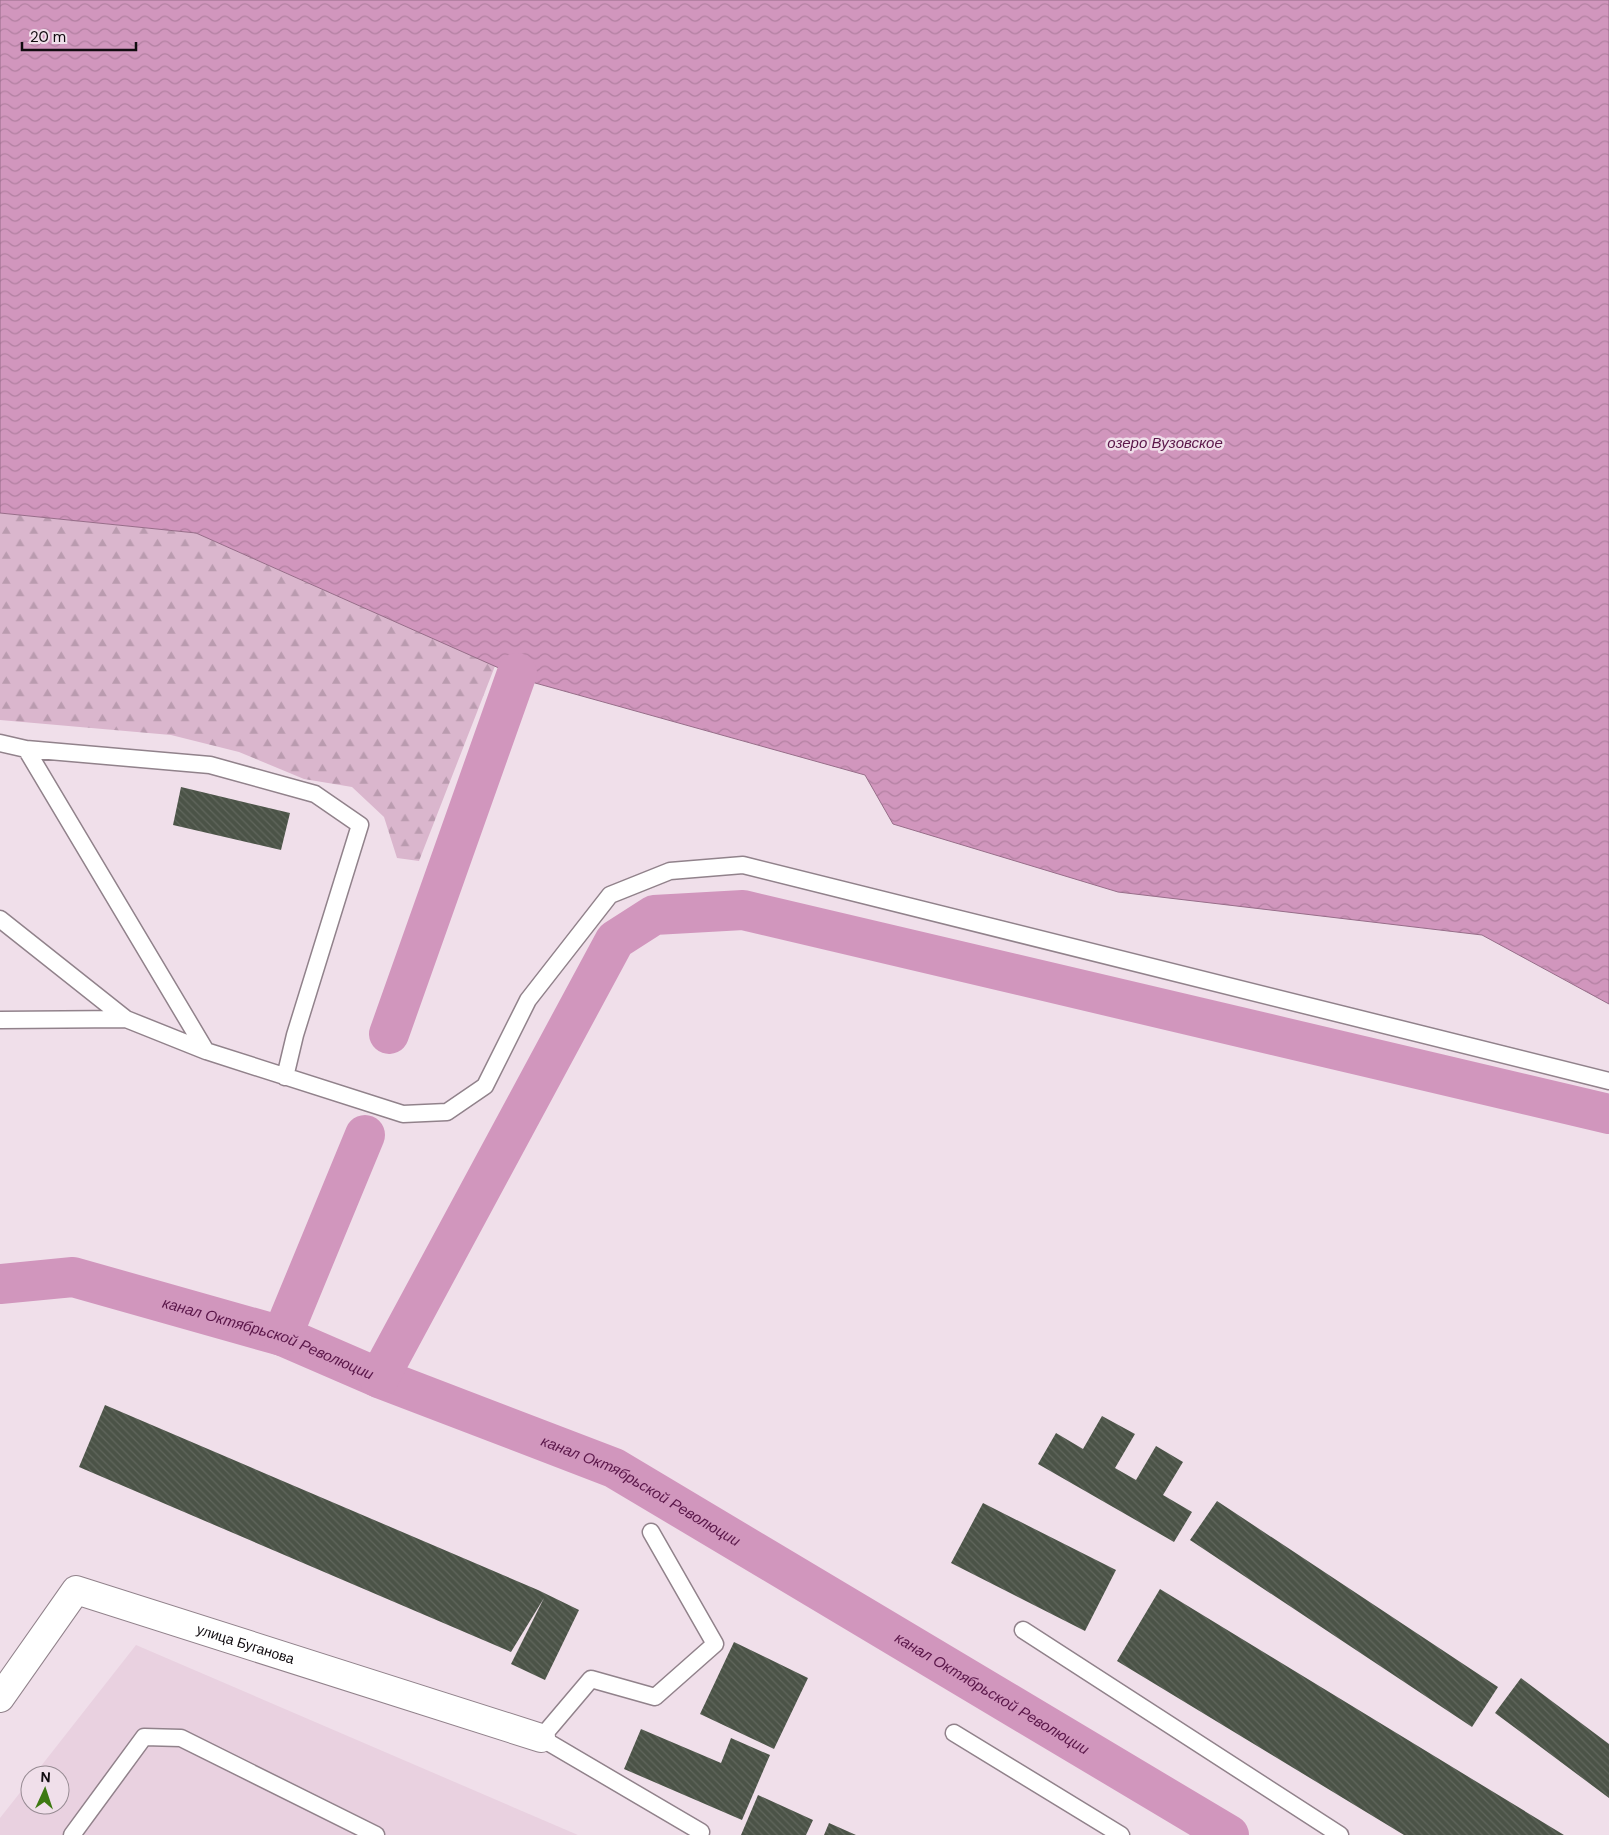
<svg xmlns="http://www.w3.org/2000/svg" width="1609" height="1835" font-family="'DM Sans',sans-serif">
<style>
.built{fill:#e9d1e0}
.forest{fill:url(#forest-firs)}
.water{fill:url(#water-waves);stroke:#976d89}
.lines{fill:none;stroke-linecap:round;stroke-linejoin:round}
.canal{stroke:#d196bd;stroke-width:40}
.building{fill:url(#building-back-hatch)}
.lane-casing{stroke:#91828b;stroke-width:19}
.street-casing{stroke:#91828b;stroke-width:30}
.lane{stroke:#fff;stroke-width:16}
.street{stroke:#fff;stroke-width:28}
.labels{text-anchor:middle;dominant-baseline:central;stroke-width:5;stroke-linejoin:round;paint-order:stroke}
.street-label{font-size:14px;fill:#110c10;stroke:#f0dfea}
.water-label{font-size:15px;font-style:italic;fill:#5a1649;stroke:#f0dfea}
</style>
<defs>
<pattern id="forest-firs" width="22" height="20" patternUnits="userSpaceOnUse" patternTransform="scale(1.25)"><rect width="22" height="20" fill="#dab6cd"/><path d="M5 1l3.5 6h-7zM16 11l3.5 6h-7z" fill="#ba9baf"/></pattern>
<pattern id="water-waves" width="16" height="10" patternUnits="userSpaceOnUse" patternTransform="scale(1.25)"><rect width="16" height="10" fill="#d196bd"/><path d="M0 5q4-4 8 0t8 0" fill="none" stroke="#b280a1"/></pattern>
<pattern id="building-back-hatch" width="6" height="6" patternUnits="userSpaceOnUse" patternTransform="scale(1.25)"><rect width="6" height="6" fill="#4b5347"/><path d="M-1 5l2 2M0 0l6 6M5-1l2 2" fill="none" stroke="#61675d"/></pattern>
</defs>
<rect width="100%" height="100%" fill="#f0dfea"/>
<!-- built -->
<path class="built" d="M 136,1645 L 578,1835 L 0,1835 L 0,1818 L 30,1780 L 30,1805 L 60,1805 L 60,1775 L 34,1775 Z"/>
<!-- forest -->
<path class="forest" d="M 0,513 L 196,533 L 495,666 L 419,861 L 397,858 L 384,817 L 352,787 L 304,779 L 239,752 L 171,735 L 0,720 Z"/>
<!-- water -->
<path class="water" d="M 0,0 L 1609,0 L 1609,1004 L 1482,935 L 1118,892 L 893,824 L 865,775 L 528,681 L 196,533 L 0,513 Z"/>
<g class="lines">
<!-- canal -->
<g class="canal">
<path d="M 389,1034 L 517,673"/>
<path id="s1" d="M 0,1284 L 73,1277 L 282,1336 L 379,1378 L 614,1468 L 1229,1835"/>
<path d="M 282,1336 L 365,1135"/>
<path d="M 379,1378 L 615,940 L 654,915 L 743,910 L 1609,1114"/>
</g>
</g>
<!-- building -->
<path class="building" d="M 181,787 L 290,813 L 281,850 L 173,825 Z
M 105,1405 L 538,1590 L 579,1610 L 545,1680 L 511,1664 L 544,1598 L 511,1652 L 79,1467 Z
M 1102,1416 L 1135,1434 L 1115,1468 L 1136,1480 L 1156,1446 L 1183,1462 L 1163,1495 L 1192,1512 L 1174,1542 L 1038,1464 L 1056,1433 L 1083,1449 Z
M 1217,1501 L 1498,1687 L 1472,1727 L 1190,1540 Z
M 983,1503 L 1116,1570 L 1085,1631 L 951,1563 Z
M 1160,1589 L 1564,1835 L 1404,1835 L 1117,1661 Z
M 734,1642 L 808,1678 L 774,1749 L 700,1714 Z
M 1521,1678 L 1609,1744 L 1609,1798 L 1495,1713 Z
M 641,1729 L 721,1763 L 731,1738 L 770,1755 L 742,1820 L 624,1769 Z
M 758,1795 L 813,1820 L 806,1835 L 741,1835 Z
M 829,1823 L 856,1835 L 824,1835 Z"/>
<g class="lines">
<!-- lane casing -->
<g class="lane-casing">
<path id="lane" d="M 0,743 L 26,749 L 210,765 L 315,794 L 360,825 L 295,1035 L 285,1077
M 26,749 L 206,1051 L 403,1114 L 447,1112 L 485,1086 L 528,1000 L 610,895 L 670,871 L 743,865 L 1609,1081
M 0,919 L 126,1019
M 0,1020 L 126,1019 L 206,1051
M 651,1532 L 715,1644 L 655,1697 L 591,1679 L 541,1738 L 701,1832
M 1023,1630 L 1340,1835
M 954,1733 L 1121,1835
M 72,1835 L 144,1737 L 181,1738 L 376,1835"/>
</g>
<!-- street casing -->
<g class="street-casing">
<g id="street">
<path id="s2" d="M 0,1698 L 76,1590 L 541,1738"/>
</g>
</g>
<!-- lane -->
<use href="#lane" class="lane"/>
<!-- street -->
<use href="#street" class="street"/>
</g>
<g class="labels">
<!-- street labels -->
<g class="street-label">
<text stroke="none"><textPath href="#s2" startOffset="310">улица Буганова</textPath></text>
</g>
<!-- water labels -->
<g class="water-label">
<text x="1165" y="443">озеро Вузовское</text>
<text stroke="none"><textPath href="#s1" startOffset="278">канал Октябрьской Революции</textPath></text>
<text stroke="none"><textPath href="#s1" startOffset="682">канал Октябрьской Революции</textPath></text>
<text stroke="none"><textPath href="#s1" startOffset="1088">канал Октябрьской Революции</textPath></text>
</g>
</g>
<!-- north arrow -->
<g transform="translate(45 1790) rotate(3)"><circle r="24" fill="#f0dfea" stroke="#978b93"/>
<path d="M0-4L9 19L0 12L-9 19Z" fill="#3d7911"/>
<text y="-8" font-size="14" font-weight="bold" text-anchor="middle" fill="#110c10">N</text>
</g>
<!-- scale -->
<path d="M22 42v8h114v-8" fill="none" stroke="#110c10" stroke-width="2.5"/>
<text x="30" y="42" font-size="15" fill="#110c10" stroke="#f0dfea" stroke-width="4" paint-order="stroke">20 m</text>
</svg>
